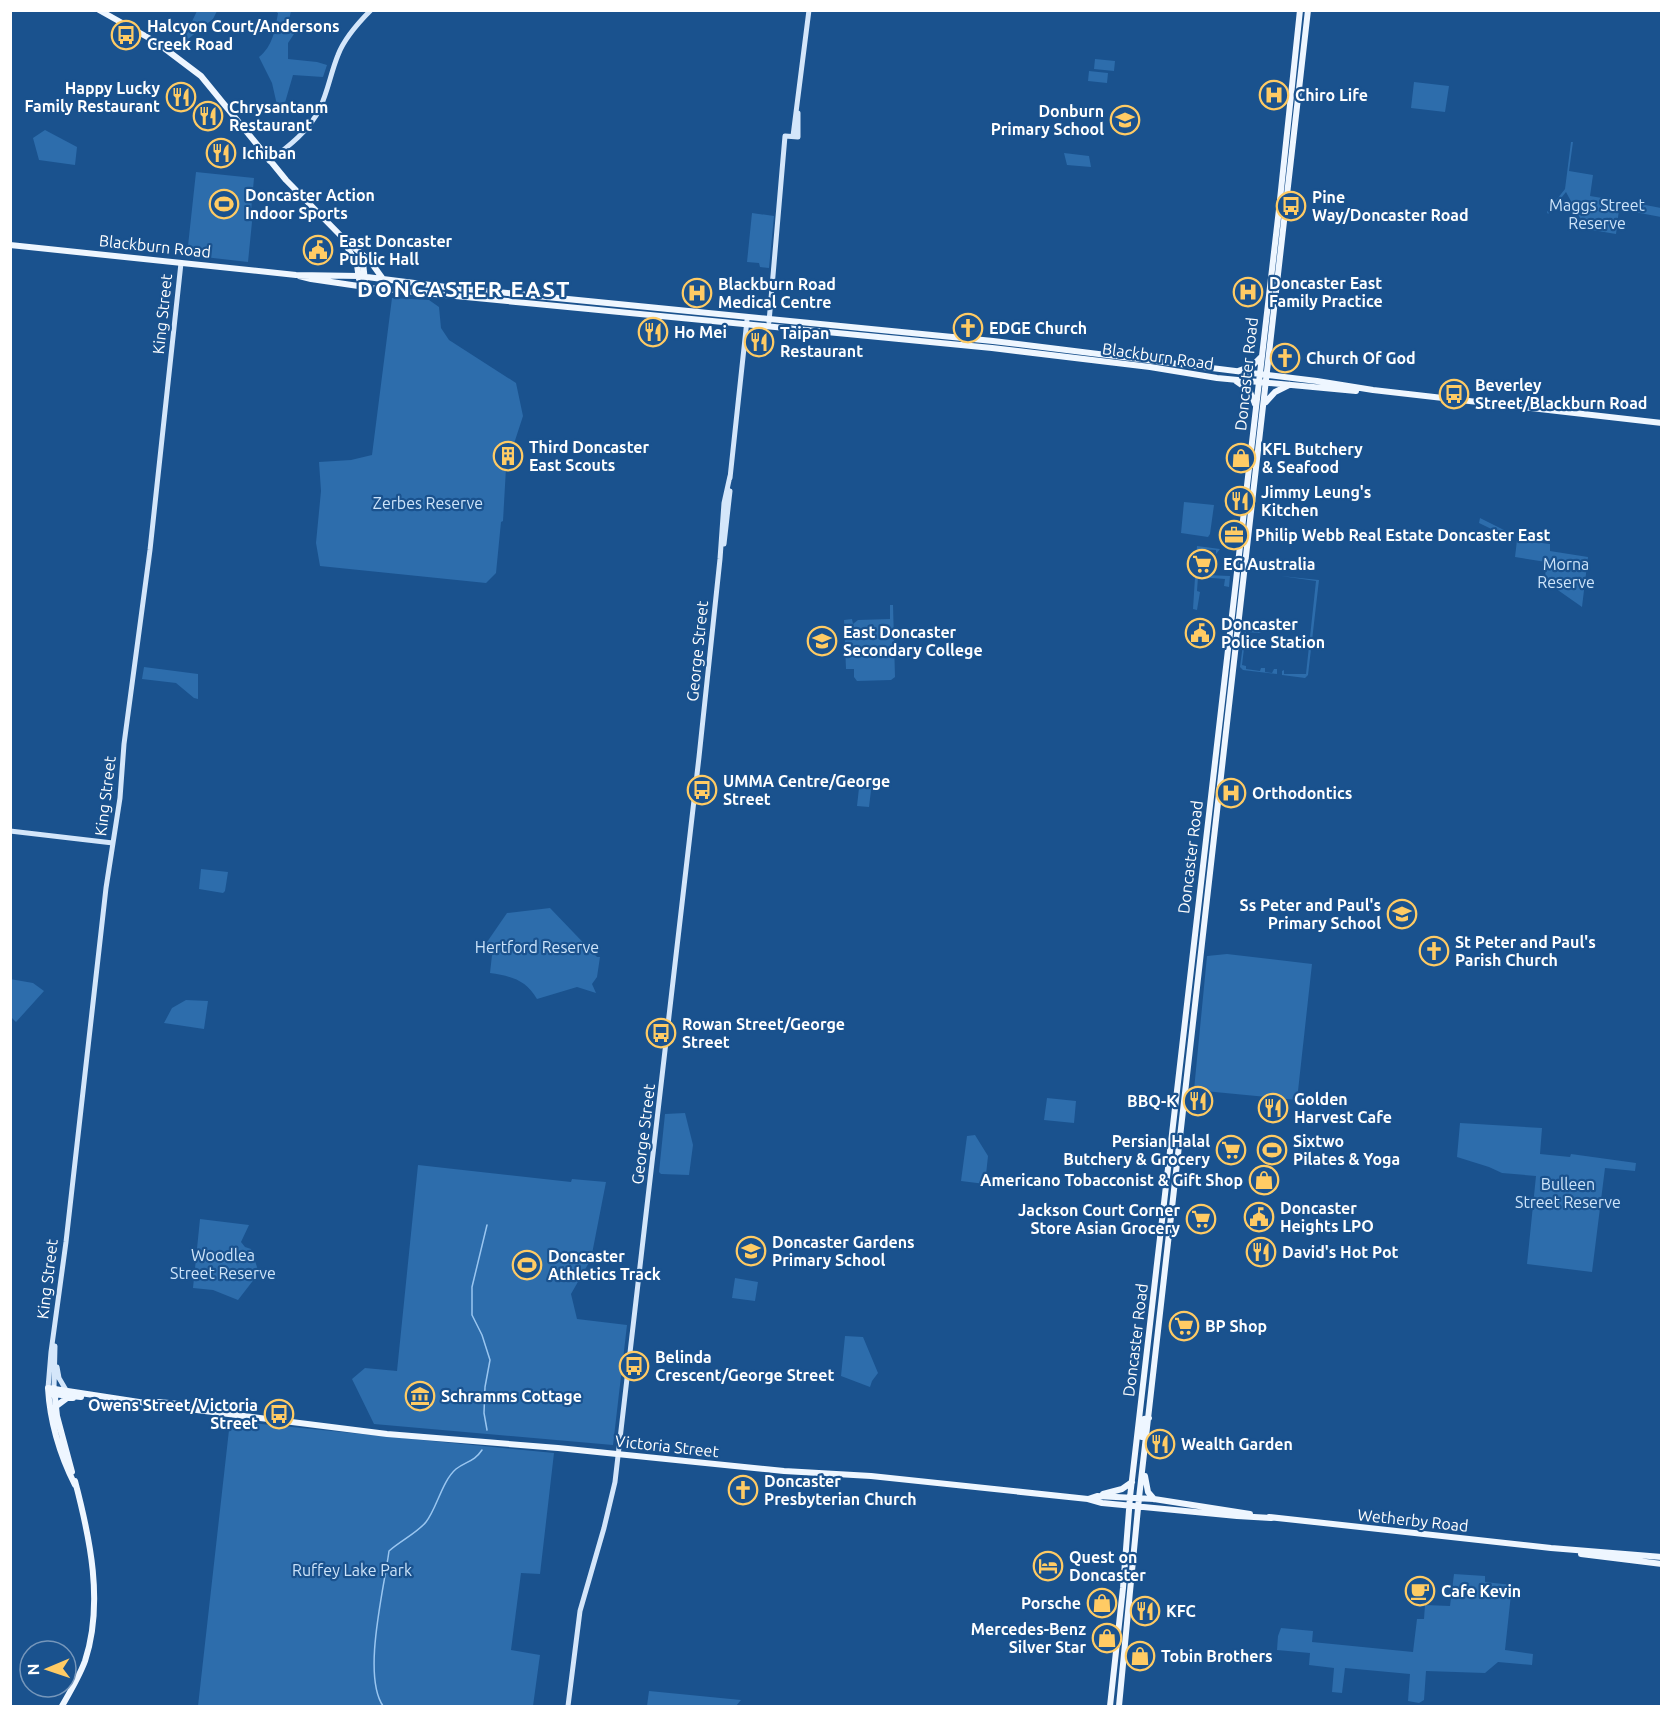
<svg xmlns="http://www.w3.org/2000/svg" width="1672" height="1717" font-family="Ubuntu,sans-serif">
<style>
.green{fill:#2d6dac}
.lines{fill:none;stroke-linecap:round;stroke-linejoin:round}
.stream{stroke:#9ac6f0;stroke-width:1.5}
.secondary{stroke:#d4e6fa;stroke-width:5}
.primary{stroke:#eef6ff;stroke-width:6}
.labels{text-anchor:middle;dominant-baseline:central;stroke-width:4.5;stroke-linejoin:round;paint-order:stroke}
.poi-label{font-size:16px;font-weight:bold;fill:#fff;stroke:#1a528e;text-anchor:start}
.park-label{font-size:16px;fill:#cde4fa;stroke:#1a528e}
.street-label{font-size:16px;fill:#fff;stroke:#1a528e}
.district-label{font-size:22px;font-weight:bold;letter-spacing:1.5px;fill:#fff;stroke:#1a528e}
</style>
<rect width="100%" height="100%" fill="#1a528e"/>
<!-- green -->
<path class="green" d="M 197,11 L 217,11 L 213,19 L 188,39 L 185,36 Z
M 275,11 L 291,11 L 288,25 L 294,29 L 294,34 L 288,43 L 288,59 L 317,62 L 327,65 L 323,77 L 293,75 L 284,106 L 277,105 L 272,83 L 259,57 C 273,46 275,30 278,13 Z
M 1095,59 L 1115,61 L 1114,71 L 1094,69 Z
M 1089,71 L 1108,73 L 1107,83 L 1088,81 Z
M 1414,82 L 1449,86 L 1445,112 L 1411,108 Z
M 45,130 L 77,147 L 75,165 L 39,160 L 33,138 Z
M 1571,142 L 1573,142 L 1569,171 L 1593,175 L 1590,196 L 1620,201 L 1616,234 L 1586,229 L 1566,192 L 1548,214 L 1547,212 L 1565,189 Z
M 1064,153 L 1089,156 L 1091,167 L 1067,165 Z
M 196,172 L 254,178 L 251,211 L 253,212 L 248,262 L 187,255 Z
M 1630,202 L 1661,208 L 1661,217 L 1629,211 Z
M 752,213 L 774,216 L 769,268 L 760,267 L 759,263 L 747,262 Z
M 392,298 L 429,300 L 439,307 L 441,328 L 449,340 L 516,383 L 523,416 L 506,468 L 503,521 L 501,522 L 496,573 L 486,583 L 320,566 L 316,543 L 321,491 L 319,462 L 351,460 L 372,455 Z
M 1184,502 L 1214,505 L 1210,534 L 1208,537 L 1181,533 Z
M 1480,518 L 1508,532 L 1508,537 L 1479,523 Z
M 1517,540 L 1550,544 L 1550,551 L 1588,557 L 1582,607 L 1545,581 L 1546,562 L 1515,557 Z
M 1197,546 L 1220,549 L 1216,554 L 1216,550 L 1199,549 L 1198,556 L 1208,557 L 1208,559 L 1199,558 L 1197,571 L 1206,572 L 1206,575 L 1230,576 L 1229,587 L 1224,586 L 1225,579 L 1198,577 L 1197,591 L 1200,592 L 1197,610 L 1193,609 Z
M 1281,576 L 1319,580 L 1308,675 L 1305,678 L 1282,675 L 1282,671 L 1284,670 L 1284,674 L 1306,674 L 1316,581 Z
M 890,605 L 893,605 L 895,677 L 891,680 L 857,681 L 854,677 L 854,669 L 846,669 L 844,620 L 852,619 L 853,624 L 858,620 L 890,619 Z
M 1247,626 L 1261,633 L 1246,632 L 1242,665 L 1246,666 L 1246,669 L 1260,671 L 1261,668 L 1265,668 L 1265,672 L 1272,673 L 1274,669 L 1277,669 L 1277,674 L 1243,670 L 1240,667 L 1245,629 Z
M 144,667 L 198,674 L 198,699 L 194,698 L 176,683 L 142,679 Z
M 860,779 L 872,782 L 869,807 L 857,806 Z
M 201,869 L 228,872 L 225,891 L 223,893 L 199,889 Z
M 550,908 L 597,957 L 600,957 L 597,977 L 592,984 L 596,993 L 577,987 L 537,999 C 526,980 511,976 490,973 L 493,946 L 485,945 L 507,913 Z
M 1227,954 L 1312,964 L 1297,1100 L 1194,1090 L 1207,956 Z
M 10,979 L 33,983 L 44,991 L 16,1022 L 11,1017 Z
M 186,1000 L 208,1001 L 204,1029 L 164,1023 L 172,1008 Z
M 1047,1098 L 1076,1101 L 1074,1123 L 1044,1120 Z
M 685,1113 L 693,1145 L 689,1175 L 661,1174 L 659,1172 L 665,1114 Z
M 1460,1123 L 1542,1128 L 1540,1154 L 1570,1157 L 1571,1154 L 1636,1163 L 1635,1171 L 1605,1168 L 1592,1272 L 1527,1264 L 1536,1176 L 1502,1173 L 1489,1167 L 1457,1157 Z
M 975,1135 L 988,1156 L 985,1184 L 961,1181 L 967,1136 Z
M 418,1165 L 571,1182 L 572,1179 L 606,1182 L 591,1259 L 571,1294 L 577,1319 L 627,1325 L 613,1445 L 374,1424 L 352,1379 L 365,1368 L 397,1371 Z
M 200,1219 L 249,1225 L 241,1242 L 245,1247 L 251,1249 L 259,1273 L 238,1300 L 213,1290 L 193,1288 Z
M 735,1278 L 758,1282 L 755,1301 L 732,1298 Z
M 845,1336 L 863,1337 L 878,1373 L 872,1381 L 870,1387 L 841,1376 Z
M 230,1421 L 554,1453 L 540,1574 L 521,1573 L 511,1650 L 540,1655 L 533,1706 L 198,1706 Z
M 1454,1574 L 1485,1576 L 1485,1582 L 1512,1585 L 1505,1650 L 1533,1654 L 1532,1665 L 1498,1662 L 1485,1673 L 1426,1671 L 1424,1700 L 1419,1703 L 1408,1701 L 1410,1674 L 1345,1668 L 1342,1693 L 1332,1692 L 1334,1668 L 1309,1665 L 1310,1653 L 1277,1650 L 1278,1636 L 1281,1628 L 1313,1631 L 1312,1642 L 1413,1652 L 1417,1619 L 1424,1619 L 1425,1605 L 1450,1606 Z
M 649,1691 L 741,1700 L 736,1706 L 647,1706 Z"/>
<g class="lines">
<!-- stream -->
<path class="stream" d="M 487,1225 L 472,1287 L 472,1315 L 482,1335 L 490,1360 L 485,1387 L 484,1413 L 487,1430
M 383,1706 C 362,1675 384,1589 389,1551 C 400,1541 417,1533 426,1522 C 437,1508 442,1481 456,1469 C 466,1461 474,1462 482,1450"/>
<!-- secondary -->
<path class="secondary" d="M 793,136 L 809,10
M 269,161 C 288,147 310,130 320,108 C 328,91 331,72 338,55 C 344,39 358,23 371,10
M 769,322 L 785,136 L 798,137 L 798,113
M 730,478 L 747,320
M 724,544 L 730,491
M 10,831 L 113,843
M 57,1367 L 59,1378 L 66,1390
M 48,1388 L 51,1352 L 66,1242 L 106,888 L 120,798 L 124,744 L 150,550 L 181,263
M 54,1388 L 55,1346
M 568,1706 L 580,1611 L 604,1528 L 615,1482 L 699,757 L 720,559 L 724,503 L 730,476"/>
<!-- primary -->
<path class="primary" d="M 99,10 L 156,42 L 201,76 L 286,180 L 343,238 L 370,261 L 383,279
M 344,241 L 357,265 L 359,279
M 10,245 L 296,275 L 359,276 L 446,287 L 993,341 L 1317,381 L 1373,390 L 1662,423
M 362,255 L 365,280
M 299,276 L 311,279 L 372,288 L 992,348 L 1150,367 L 1217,378 L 1356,391
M 1238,371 L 1252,366 L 1260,358
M 1236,381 L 1249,390 L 1255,404
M 1266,402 L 1275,392 L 1289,385
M 54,1388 L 57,1416 L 72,1472
M 52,1394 L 81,1397
M 158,1402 L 202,1406
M 55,1407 L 67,1398 L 73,1398
M 1142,1437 L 1144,1419 L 1149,1418
M 1145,1476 L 1148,1492 L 1154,1499
M 75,1485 C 60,1455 50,1422 48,1388 L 165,1406 L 387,1434 L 558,1448 L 784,1471 L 871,1476 L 1088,1499 L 1102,1503 L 1237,1516 L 1271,1518
M 1103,1494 L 1122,1489 L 1132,1482
M 1088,1499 L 1097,1496 L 1154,1499 L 1250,1514
M 1269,1517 L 1551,1548 L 1662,1557
M 1581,1554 L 1662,1564
M 62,1706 C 70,1692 79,1677 85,1661 C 104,1603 90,1538 75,1481
M 1110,1706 L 1123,1588 L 1130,1497 L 1279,209 L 1300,10
M 1119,1706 L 1139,1498 L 1308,10"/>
</g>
<!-- icons -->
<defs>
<g id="bus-ring" transform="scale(1.5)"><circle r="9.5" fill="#1a528e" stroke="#ffcb64" stroke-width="1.5"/><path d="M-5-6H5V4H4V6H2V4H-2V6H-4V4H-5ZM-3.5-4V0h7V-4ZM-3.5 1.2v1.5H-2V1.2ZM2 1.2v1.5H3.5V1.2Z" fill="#ffcb64"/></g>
<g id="hospital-ring" transform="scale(1.5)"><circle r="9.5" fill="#1a528e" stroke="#ffcb64" stroke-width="1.5"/><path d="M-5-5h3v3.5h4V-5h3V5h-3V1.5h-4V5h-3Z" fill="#ffcb64"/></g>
<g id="restaurant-ring" transform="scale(1.5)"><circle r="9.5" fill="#1a528e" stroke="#ffcb64" stroke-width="1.5"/><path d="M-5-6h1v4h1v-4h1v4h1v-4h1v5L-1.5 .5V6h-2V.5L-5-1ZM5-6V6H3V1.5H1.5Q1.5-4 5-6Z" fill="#ffcb64"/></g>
<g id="school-ring" transform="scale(1.5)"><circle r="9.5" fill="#1a528e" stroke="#ffcb64" stroke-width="1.5"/><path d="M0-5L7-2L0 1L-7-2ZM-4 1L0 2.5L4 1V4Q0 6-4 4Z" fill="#ffcb64"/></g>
<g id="stadium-ring" transform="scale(1.5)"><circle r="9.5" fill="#1a528e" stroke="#ffcb64" stroke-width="1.5"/><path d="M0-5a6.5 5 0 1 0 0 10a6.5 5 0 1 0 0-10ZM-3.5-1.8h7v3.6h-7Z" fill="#ffcb64"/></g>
<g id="civic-ring" transform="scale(1.5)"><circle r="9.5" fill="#1a528e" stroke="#ffcb64" stroke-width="1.5"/><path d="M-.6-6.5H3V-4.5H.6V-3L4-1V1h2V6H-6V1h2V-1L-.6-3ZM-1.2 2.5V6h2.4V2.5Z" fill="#ffcb64"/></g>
<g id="church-ring" transform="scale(1.5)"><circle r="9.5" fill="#1a528e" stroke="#ffcb64" stroke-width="1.5"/><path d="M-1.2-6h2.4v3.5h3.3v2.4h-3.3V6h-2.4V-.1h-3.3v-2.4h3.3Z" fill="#ffcb64"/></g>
<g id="building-ring" transform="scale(1.5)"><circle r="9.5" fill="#1a528e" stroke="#ffcb64" stroke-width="1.5"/><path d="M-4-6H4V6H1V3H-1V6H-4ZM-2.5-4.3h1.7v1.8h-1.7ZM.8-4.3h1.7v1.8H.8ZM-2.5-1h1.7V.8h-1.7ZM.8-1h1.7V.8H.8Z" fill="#ffcb64"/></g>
<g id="shop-ring" transform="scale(1.5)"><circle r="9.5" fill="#1a528e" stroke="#ffcb64" stroke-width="1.5"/><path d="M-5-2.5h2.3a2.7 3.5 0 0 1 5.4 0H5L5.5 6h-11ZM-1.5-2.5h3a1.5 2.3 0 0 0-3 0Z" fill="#ffcb64"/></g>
<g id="office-ring" transform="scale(1.5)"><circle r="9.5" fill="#1a528e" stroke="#ffcb64" stroke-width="1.5"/><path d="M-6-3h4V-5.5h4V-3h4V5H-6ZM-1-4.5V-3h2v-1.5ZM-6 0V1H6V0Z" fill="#ffcb64"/></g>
<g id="supermarket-ring" transform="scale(1.5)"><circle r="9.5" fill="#1a528e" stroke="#ffcb64" stroke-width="1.5"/><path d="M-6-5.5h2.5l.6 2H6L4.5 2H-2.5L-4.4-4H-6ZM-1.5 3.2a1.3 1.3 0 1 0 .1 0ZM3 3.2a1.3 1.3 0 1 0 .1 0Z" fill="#ffcb64"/></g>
<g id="museum-ring" transform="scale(1.5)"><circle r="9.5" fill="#1a528e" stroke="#ffcb64" stroke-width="1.5"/><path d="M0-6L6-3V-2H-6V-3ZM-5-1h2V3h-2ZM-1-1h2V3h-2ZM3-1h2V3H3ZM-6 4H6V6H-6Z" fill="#ffcb64"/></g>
<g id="hotel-ring" transform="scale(1.5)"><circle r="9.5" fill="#1a528e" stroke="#ffcb64" stroke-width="1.5"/><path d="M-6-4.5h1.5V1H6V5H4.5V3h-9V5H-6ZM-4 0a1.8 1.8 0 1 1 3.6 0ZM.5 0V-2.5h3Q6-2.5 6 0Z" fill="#ffcb64"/></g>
<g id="cafe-ring" transform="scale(1.5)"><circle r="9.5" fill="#1a528e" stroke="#ffcb64" stroke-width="1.5"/><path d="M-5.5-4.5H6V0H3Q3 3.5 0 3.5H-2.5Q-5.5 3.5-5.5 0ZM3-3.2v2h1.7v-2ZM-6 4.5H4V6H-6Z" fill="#ffcb64"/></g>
</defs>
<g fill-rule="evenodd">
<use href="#bus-ring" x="126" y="35"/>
<use href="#hospital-ring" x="1274" y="95"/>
<use href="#restaurant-ring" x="181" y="97"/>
<use href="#restaurant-ring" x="208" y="116"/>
<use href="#school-ring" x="1125" y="120"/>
<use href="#restaurant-ring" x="221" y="153"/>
<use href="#stadium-ring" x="224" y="204"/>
<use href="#bus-ring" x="1291" y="206"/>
<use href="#civic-ring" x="318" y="250"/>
<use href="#hospital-ring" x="1248" y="292"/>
<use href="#hospital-ring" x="697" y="293"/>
<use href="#church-ring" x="968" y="328"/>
<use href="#restaurant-ring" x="653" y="332"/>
<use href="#restaurant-ring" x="759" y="342"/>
<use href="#church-ring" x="1285" y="358"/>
<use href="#bus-ring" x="1454" y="394"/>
<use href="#building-ring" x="508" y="456"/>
<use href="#shop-ring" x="1241" y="458"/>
<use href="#restaurant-ring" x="1240" y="501"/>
<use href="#office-ring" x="1234" y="535"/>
<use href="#supermarket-ring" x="1202" y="564"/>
<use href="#civic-ring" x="1200" y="633"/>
<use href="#school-ring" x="822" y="641"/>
<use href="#bus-ring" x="702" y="790"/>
<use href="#hospital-ring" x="1231" y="793"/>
<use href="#school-ring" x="1402" y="914"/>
<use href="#church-ring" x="1434" y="951"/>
<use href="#bus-ring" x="661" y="1033"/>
<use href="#restaurant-ring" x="1198" y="1101"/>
<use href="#restaurant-ring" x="1273" y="1108"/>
<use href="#supermarket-ring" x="1231" y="1150"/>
<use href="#stadium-ring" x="1272" y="1150"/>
<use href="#shop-ring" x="1264" y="1180"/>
<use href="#civic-ring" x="1259" y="1217"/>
<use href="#supermarket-ring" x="1201" y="1219"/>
<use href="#school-ring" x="751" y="1251"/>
<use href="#restaurant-ring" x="1261" y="1252"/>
<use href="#stadium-ring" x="527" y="1265"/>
<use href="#supermarket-ring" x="1184" y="1326"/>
<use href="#bus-ring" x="634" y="1366"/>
<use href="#museum-ring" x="420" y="1396"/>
<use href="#bus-ring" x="279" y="1414"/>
<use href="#restaurant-ring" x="1160" y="1444"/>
<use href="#church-ring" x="743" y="1490"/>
<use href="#hotel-ring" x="1048" y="1566"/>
<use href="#cafe-ring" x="1420" y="1591"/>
<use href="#shop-ring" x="1102" y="1603"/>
<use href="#restaurant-ring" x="1145" y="1611"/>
<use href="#shop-ring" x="1107" y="1638"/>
<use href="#shop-ring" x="1140" y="1656"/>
</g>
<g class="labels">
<!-- poi labels -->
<g class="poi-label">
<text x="147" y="26">Halcyon Court/Andersons<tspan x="147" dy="18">Creek Road</tspan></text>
<text x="160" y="88" text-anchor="end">Happy Lucky<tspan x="160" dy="18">Family Restaurant</tspan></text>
<text x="1295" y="95">Chiro Life</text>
<text x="229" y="107">Chrysantanm<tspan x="229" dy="18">Restaurant</tspan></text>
<text x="1104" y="111" text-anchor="end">Donburn<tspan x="1104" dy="18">Primary School</tspan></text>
<text x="242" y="153">Ichiban</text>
<text x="245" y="195">Doncaster Action<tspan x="245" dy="18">Indoor Sports</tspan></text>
<text x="1312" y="197">Pine<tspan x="1312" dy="18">Way/Doncaster Road</tspan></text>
<text x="339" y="241">East Doncaster<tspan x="339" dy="18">Public Hall</tspan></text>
<text x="1269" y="283">Doncaster East<tspan x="1269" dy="18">Family Practice</tspan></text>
<text x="718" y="284">Blackburn Road<tspan x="718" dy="18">Medical Centre</tspan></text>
<text x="989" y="328">EDGE Church</text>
<text x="674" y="332">Ho Mei</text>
<text x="780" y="333">Taipan<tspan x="780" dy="18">Restaurant</tspan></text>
<text x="1306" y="358">Church Of God</text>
<text x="1475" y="385">Beverley<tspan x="1475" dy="18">Street/Blackburn Road</tspan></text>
<text x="529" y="447">Third Doncaster<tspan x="529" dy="18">East Scouts</tspan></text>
<text x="1262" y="449">KFL Butchery<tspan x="1262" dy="18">&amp; Seafood</tspan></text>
<text x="1261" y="492">Jimmy Leung's<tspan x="1261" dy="18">Kitchen</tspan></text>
<text x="1255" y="535">Philip Webb Real Estate Doncaster East</text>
<text x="1223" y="564">EG Australia</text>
<text x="1221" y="624">Doncaster<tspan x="1221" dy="18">Police Station</tspan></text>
<text x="843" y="632">East Doncaster<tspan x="843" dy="18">Secondary College</tspan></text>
<text x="723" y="781">UMMA Centre/George<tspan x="723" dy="18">Street</tspan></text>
<text x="1252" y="793">Orthodontics</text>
<text x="1381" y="905" text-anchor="end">Ss Peter and Paul's<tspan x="1381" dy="18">Primary School</tspan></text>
<text x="1455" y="942">St Peter and Paul's<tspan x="1455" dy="18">Parish Church</tspan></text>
<text x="682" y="1024">Rowan Street/George<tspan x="682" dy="18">Street</tspan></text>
<text x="1294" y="1099">Golden<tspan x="1294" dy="18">Harvest Cafe</tspan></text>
<text x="1177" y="1101" text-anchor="end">BBQ-K</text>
<text x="1210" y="1141" text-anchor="end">Persian Halal<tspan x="1210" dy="18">Butchery &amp; Grocery</tspan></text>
<text x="1293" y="1141">Sixtwo<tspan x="1293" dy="18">Pilates &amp; Yoga</tspan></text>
<text x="1243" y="1180" text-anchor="end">Americano Tobacconist &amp; Gift Shop</text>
<text x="1280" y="1208">Doncaster<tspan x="1280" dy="18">Heights LPO</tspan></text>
<text x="1180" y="1210" text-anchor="end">Jackson Court Corner<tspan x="1180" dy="18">Store Asian Grocery</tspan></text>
<text x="772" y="1242">Doncaster Gardens<tspan x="772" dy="18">Primary School</tspan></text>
<text x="1282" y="1252">David's Hot Pot</text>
<text x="548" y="1256">Doncaster<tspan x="548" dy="18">Athletics Track</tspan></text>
<text x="1205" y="1326">BP Shop</text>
<text x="655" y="1357">Belinda<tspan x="655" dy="18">Crescent/George Street</tspan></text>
<text x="441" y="1396">Schramms Cottage</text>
<text x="258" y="1405" text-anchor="end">Owens Street/Victoria<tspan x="258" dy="18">Street</tspan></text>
<text x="1181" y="1444">Wealth Garden</text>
<text x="764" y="1481">Doncaster<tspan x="764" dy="18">Presbyterian Church</tspan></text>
<text x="1069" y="1557">Quest on<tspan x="1069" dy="18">Doncaster</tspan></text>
<text x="1441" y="1591">Cafe Kevin</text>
<text x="1081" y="1603" text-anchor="end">Porsche</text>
<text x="1166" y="1611">KFC</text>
<text x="1086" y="1629" text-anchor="end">Mercedes-Benz<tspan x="1086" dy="18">Silver Star</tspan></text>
<text x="1161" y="1656">Tobin Brothers</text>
</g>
<!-- park labels -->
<g class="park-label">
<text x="1597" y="205">Maggs Street<tspan x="1597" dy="18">Reserve</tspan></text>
<text x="428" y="503">Zerbes Reserve</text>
<text x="1566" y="564">Morna<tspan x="1566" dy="18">Reserve</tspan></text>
<text x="537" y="947">Hertford Reserve</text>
<text x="1568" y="1184">Bulleen<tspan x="1568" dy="18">Street Reserve</tspan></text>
<text x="223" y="1255">Woodlea<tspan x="223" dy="18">Street Reserve</tspan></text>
<text x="352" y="1570">Ruffey Lake Park</text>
</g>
<!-- street labels -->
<g class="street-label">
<text transform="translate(155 246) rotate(6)">Blackburn Road</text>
<text transform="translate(162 314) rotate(-84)">King Street</text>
<text transform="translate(1158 356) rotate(8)">Blackburn Road</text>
<text transform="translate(1246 374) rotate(-84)">Doncaster Road</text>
<text transform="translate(697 651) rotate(-84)">George Street</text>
<text transform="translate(105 796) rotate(-83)">King Street</text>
<text transform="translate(1190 857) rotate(-83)">Doncaster Road</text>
<text transform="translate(643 1134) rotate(-83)">George Street</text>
<text transform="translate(47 1279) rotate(-83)">King Street</text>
<text transform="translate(1135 1340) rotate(-83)">Doncaster Road</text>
<text transform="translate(667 1446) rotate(6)">Victoria Street</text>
<text transform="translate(1413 1520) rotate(6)">Wetherby Road</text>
</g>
<!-- district labels -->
<g class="district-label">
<text x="464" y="288">DONCASTER EAST</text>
</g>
</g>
<!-- border -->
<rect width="1672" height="1717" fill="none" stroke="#ffffff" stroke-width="24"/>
<!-- north arrow -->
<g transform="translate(48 1669) rotate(268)"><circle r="28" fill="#1a528e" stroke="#7697bb" stroke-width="1.5"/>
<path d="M0-4.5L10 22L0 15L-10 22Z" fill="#ffcb64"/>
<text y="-9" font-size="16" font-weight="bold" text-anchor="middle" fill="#ffffff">N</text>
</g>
</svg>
